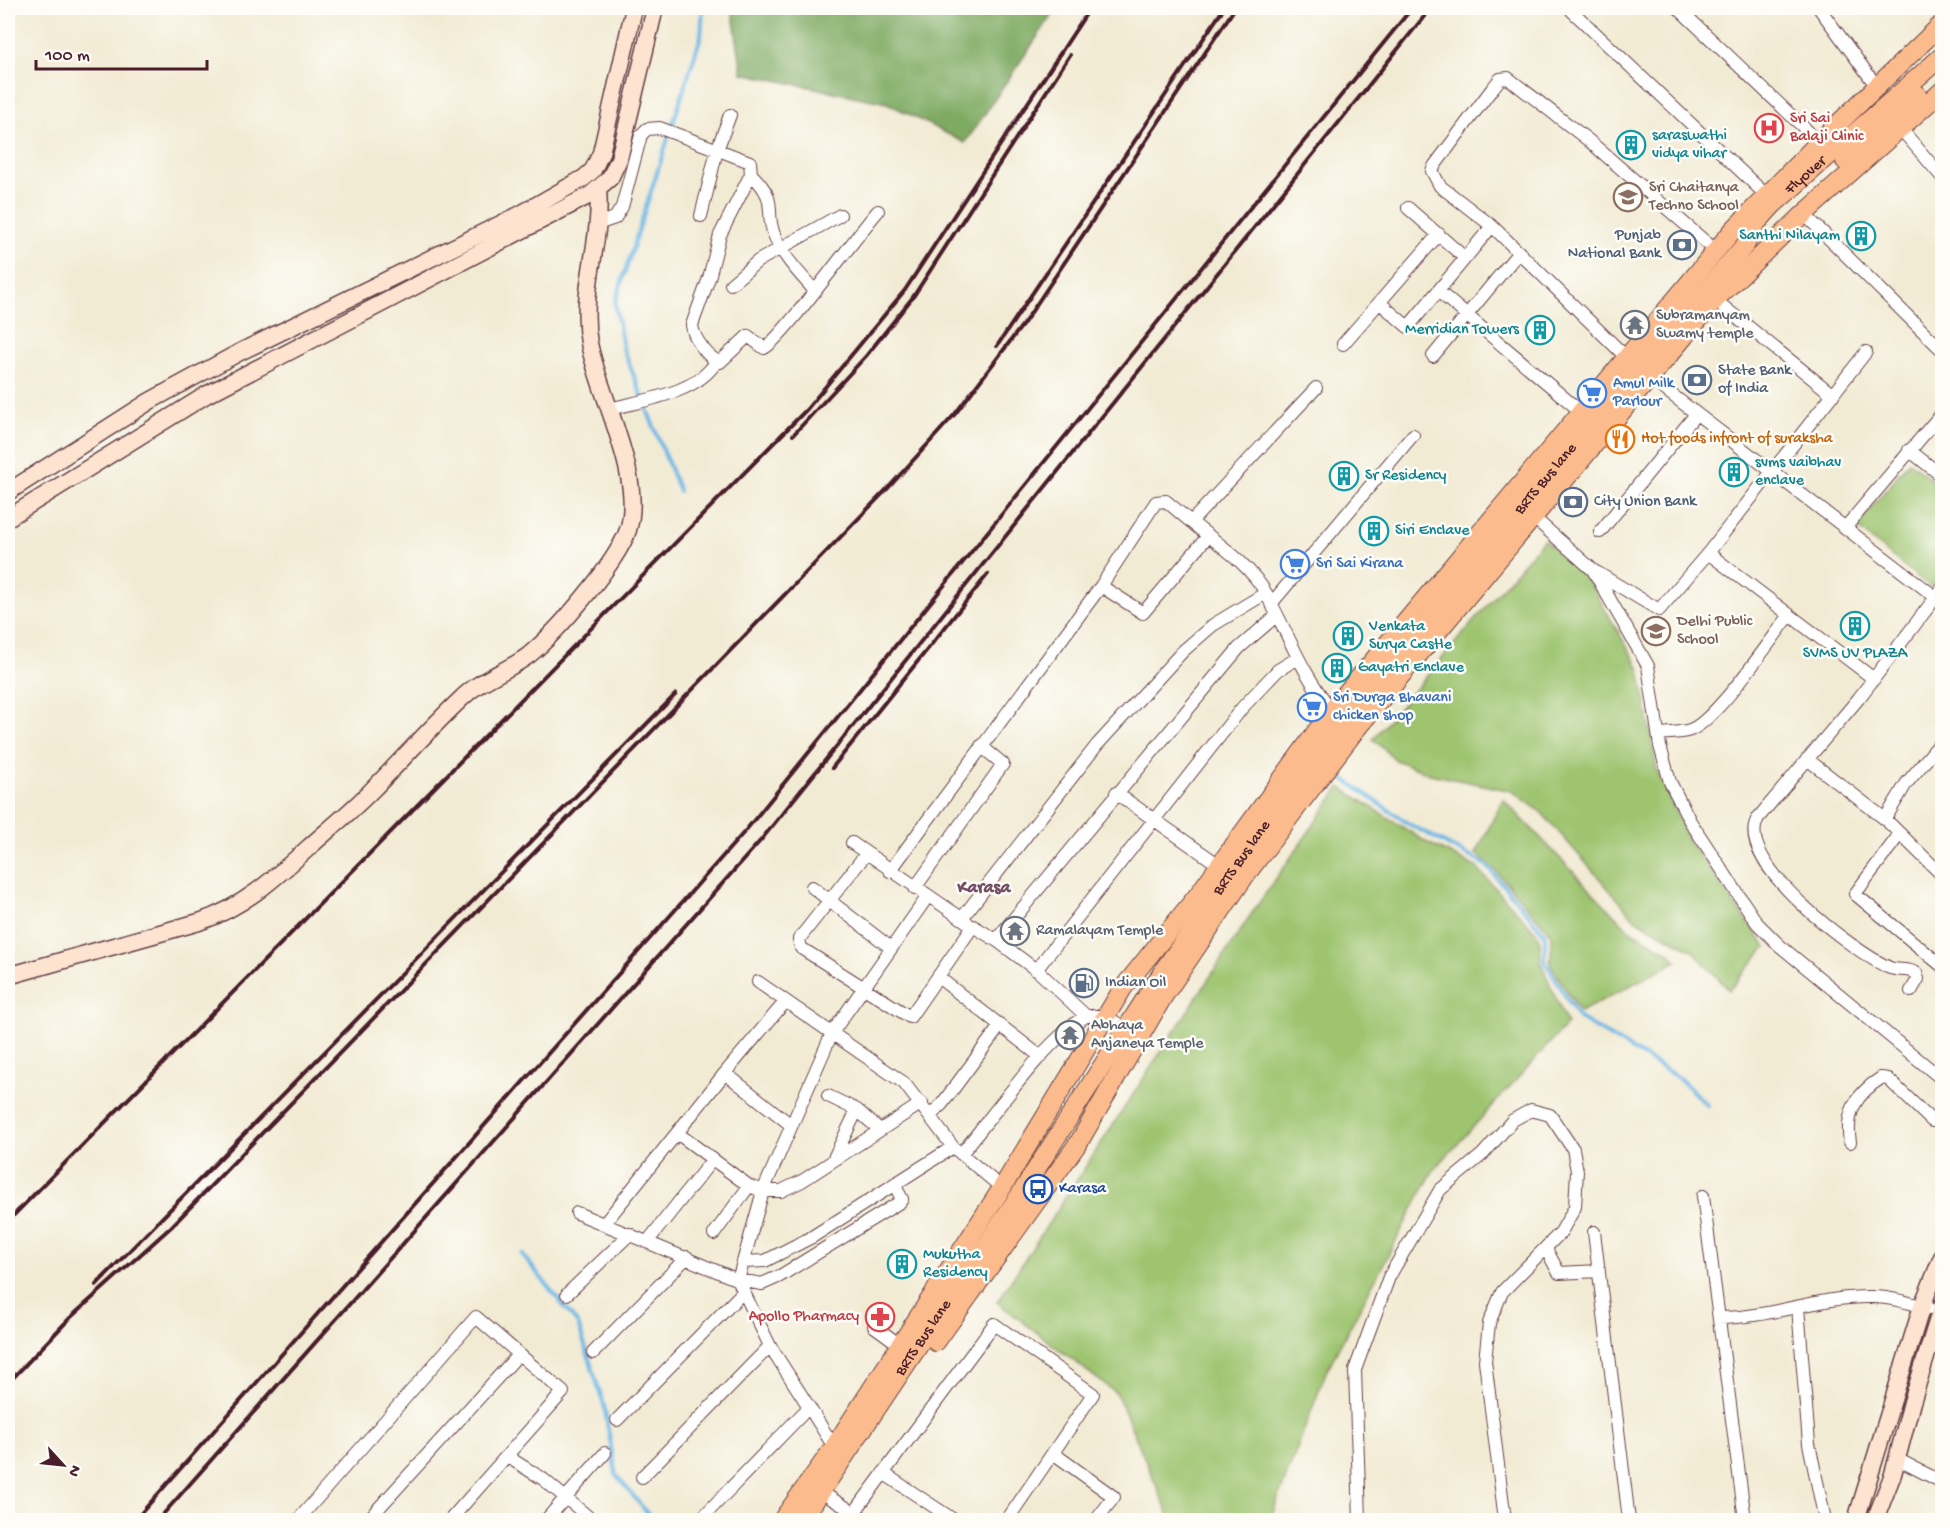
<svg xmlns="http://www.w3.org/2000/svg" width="1950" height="1528" font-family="'Gochi Hand',sans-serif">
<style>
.green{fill:#9ec46f;stroke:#74724d;stroke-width:1.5}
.forest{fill:#7eaa62;stroke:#646446;stroke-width:1.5}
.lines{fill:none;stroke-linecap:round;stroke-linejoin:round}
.stream{stroke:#6db7e5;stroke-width:4}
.street-casing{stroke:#633e44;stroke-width:14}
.secondary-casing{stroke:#633e44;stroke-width:19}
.primary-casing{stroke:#633e44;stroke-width:20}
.street{stroke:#fff;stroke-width:12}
.secondary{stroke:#fde4d1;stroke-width:16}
.primary{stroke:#fbbb8c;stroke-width:18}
.rail{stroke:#4a1f2b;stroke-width:4}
.labels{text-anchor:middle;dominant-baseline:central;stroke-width:5;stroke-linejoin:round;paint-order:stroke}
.health-label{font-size:16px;fill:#be3a42;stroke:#fdfcf7;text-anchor:start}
.culture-label{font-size:16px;fill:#0d838f;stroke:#fdfcf7;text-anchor:start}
.street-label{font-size:16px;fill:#4a1f2b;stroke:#fdfcf7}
.education-label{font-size:16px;fill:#785e54;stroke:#fdfcf7;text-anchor:start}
.service-label{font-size:16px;fill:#4e5e75;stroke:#fdfcf7;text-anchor:start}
.worship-label{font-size:16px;fill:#5b616d;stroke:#fdfcf7;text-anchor:start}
.shop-label{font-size:16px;fill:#366cbe;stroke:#fdfcf7;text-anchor:start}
.food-label{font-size:16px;fill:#c56008;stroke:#fdfcf7;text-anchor:start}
.transit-label{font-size:16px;fill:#164399;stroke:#fdfcf7;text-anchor:start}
.neighbourhood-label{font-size:18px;font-weight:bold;fill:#724f65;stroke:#fdfcf7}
</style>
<rect width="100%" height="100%" fill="#fdfcf7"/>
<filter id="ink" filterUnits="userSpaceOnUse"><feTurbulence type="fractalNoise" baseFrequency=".0167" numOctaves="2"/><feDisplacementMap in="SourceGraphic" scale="12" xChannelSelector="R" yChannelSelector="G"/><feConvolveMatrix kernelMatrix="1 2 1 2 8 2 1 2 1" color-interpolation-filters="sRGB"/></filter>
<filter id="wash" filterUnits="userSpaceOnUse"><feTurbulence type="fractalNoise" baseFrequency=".008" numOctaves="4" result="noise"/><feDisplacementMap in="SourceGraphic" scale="24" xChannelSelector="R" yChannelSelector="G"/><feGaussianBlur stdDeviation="1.35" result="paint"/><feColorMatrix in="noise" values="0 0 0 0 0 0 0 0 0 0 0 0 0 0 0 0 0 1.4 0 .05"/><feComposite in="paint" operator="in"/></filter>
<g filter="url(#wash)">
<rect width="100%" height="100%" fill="#f2ebd4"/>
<!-- green -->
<path class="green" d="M 1909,461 L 1942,488 L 1942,573 L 1931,588 L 1856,527 Z
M 1544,539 L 1589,582 L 1640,669 L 1657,771 L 1688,840 L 1766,947 L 1729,990 L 1692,950 L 1636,920 L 1541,812 L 1512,791 L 1430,774 L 1396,760 L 1373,739 Z
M 1340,787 L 1426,842 L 1476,867 L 1540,937 L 1541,963 L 1567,1024 L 1433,1171 L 1326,1372 L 1270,1520 L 1171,1520 L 1117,1394 L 997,1302 L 1252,913 Z
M 1503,799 L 1628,929 L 1670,953 L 1677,961 L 1580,1012 L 1550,964 L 1552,935 L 1494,869 L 1476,854 Z"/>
<!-- forest -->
<path class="forest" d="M 732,8 L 1057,8 L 965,143 L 887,103 L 742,73 Z"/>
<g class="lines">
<!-- stream -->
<path class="stream" d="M 679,491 L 623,348 L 615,303 L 701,36 L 703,8
M 1341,777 L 1409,824 L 1486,865 L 1545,934 L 1545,962 L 1579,1018 L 1679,1078 L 1707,1105
M 522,1254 L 578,1324 L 604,1405 L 616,1475 L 653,1520"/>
</g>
</g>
<g filter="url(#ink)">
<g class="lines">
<!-- street casing -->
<g class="street-casing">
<path id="street" d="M 1575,8 L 1572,11 L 1766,195
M 1678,8 L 1819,142
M 1819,8 L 1878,88
M 1901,129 L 1942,177
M 751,174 C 781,203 763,210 775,237 C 784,258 800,274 814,290
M 1408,208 L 1465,258
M 1804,214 L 1942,350
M 701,216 L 717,150 L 730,115
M 600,223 L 615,218 L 622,207 L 641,135 L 647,129 L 660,128 L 750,162 L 751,174 L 720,235 L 709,278 L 692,325 C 693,337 708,359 720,362 L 748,336 L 764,348 C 779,343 859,232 878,211
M 731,284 L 758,261 L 840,215
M 1438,291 L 1492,226
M 1715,300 L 1833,395
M 1380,303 L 1408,327 L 1438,291 L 1580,411
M 1343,344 L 1439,234
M 1866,352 L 1708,553 L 1874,679
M 1433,356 L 1519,252
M 1627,358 L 1492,226 L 1440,186 L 1432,171 L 1435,165 L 1492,89 L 1500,79 L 1508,78 L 1588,140 L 1716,251
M 1650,378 L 1942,602
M 1316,388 L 1191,522 C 1217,543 1250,564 1267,595 C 1288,634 1303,676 1332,710
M 610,409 C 643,400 696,394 716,362
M 1909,450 L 1942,476
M 1533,517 L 1593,570 L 1648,666 L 1660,746 L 1670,782 L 1690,821 L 1757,923 L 1779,945 L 1942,1079
M 1845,528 L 1942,413
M 1600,532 L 1696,414
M 1596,572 L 1659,610 L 1708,553
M 1101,586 L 1143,613 L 1208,536
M 1271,604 L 1413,435
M 1658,734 C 1669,733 1681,733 1690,730 C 1716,721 1771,639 1790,615
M 1807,759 L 1885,819 L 1942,875
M 1116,793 L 1219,865
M 1885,819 L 1906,784 L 1942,741
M 1899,835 L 1855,894 L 1942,966
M 852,843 L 967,922
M 866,854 L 799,939 L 801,948 L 910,1017 L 973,926 L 996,940
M 890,871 L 1101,586 L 1156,502 L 1166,501 L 1191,522
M 812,887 L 891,948
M 915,888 L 1003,764 L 981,746
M 962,918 L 1097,745 L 1183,651 L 1213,625 L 1266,593
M 1036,970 L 1242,708 L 1278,670 L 1298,658
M 938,977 L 1041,1057
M 758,982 L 904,1083 L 953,1147 L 1002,1188
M 1911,991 L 1918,979 L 1916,973 C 1908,968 1898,971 1890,968 C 1855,953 1732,861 1758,818 L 1859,698 L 1942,589
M 1133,1033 L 1105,1016 L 1086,1016 L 1039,972 L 996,940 L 1239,648 L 1276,616
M 725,1073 L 791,1125
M 828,1096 L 857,1110 L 880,1130
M 931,1115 L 942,1104 L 1000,1026
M 677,1133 L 749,1186 L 763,1191 L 781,1191 L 802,1181 L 922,1103
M 1850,1142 C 1845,1113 1856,1094 1881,1078 L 1888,1079 L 1932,1121 L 1942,1121
M 961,1154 C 994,1115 1044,1041 1086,1016
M 833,1160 L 857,1110
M 1703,1196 L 1745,1520
M 577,1213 L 738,1280 L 762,1284 L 780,1276 L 900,1202 L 902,1199 L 894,1184
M 604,1224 L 725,1073 L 785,1002
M 1594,1232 L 1629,1520
M 714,1234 L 749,1186
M 648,1241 L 712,1160
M 1546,1249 L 1559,1273 L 1599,1271
M 743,1262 L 765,1261 L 812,1237 L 953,1147
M 567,1294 L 630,1234
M 1798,1307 L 1809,1444 L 1825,1520
M 1719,1318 C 1772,1318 1822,1295 1874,1297 C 1892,1297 1912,1304 1929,1308
M 874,1326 L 900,1345
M 593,1353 L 687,1257
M 809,1407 L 834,1447
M 617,1420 L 743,1292
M 1053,1453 L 1114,1497 L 1096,1520
M 508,1457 L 543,1479 L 592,1520
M 1897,1459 L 1942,1482
M 883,1473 L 954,1520
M 642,1477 L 770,1346
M 829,1497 L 866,1520
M 854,1513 L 994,1324 L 1093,1394 L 1007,1520
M 298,1520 L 476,1317 L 563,1392 L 450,1520
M 368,1520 L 519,1354
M 546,1520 L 605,1453
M 700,1520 L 809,1407 L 770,1346 L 738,1280 L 763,1191 L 832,1033 L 928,896
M 1360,1520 L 1355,1370 L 1389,1277 L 1440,1190 L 1483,1154 L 1513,1120 L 1531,1110 L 1550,1115 L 1573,1149 L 1577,1171 L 1575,1207 L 1561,1232 L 1502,1292 L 1489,1323 L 1485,1361 L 1505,1520"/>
</g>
<!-- secondary casing -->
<g class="secondary-casing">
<path id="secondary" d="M 8,492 L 150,401 L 240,352 L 519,215 L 584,178 L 593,170 L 601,153 L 634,8
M 8,518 L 206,395 L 590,195 L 610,178 L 619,159 L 655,8
M 8,976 L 199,922 C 242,908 274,879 307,849 C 329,829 353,810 373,789 C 403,759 431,727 462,698 C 481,679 508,671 529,655 C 557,632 616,564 628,530 C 645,477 599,396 589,343 C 579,291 603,241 598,189
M 1856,1520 L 1922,1306 L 1942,1257
M 1875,1520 L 1893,1474 L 1912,1402 L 1942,1306"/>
</g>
<!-- primary casing -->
<g class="primary-casing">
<g id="primary">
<path d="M 1845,161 L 1917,94"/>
<path d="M 936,1342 L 1079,1142 L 1163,997 L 1245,876 L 1358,727 L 1715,300 L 1804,214 L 1942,91"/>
<path d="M 782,1520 L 834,1447 L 1002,1188 L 1123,988 L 1197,896 L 1332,710 L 1734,229 L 1819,142 L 1942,24"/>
<path id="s1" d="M 802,1520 L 1019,1196 L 1165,968 L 1292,788 L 1342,724 L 1670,331 L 1746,244 L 1753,227 L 1773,205 L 1942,56"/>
</g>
</g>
<!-- street -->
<use href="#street" class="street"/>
<!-- secondary -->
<use href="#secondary" class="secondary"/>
<!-- primary -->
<use href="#primary" class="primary"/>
<!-- rail -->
<path class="rail" d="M 997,346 L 1224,8
M 793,435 L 866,356 L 913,297 L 1070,55
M 832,768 L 988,574
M 8,1221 L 807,409 L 905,290 L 1090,8
M 96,1285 L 676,694
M 8,1383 L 70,1318 L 171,1227 L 890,486 L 955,414 L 1024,323 L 1235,8
M 135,1520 L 746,830 L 1412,8
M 158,1520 L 761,840 L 1431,8"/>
</g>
</g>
<!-- icons -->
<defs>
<g id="hospital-ring" transform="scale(1.5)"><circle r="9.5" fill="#fdfcf7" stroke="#e0444e" stroke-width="1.5"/><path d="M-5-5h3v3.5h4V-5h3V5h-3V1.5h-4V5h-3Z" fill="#e0444e"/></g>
<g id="building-ring" transform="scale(1.5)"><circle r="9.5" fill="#fdfcf7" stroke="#0f9aa8" stroke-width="1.5"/><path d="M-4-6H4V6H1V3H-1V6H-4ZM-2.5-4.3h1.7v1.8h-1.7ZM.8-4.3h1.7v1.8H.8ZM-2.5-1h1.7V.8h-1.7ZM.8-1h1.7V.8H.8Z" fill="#0f9aa8"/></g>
<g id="school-ring" transform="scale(1.5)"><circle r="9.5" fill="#fdfcf7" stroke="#8d6e63" stroke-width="1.5"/><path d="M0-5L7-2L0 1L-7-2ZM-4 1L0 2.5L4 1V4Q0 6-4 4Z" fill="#8d6e63"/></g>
<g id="bank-ring" transform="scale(1.5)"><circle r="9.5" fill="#fdfcf7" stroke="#5c6f8a" stroke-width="1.5"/><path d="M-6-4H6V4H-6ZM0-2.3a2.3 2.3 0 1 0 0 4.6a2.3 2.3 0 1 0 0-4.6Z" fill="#5c6f8a"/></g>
<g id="temple-ring" transform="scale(1.5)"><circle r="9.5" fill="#fdfcf7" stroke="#6b7280" stroke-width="1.5"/><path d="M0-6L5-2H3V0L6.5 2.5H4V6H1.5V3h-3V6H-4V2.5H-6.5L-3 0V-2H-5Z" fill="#6b7280"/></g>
<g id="supermarket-ring" transform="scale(1.5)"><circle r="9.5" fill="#fdfcf7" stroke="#3f7fe0" stroke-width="1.5"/><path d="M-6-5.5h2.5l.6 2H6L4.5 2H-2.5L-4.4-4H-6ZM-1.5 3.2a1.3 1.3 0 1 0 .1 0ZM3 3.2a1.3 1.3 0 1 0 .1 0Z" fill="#3f7fe0"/></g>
<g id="restaurant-ring" transform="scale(1.5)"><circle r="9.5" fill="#fdfcf7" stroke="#e8710a" stroke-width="1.5"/><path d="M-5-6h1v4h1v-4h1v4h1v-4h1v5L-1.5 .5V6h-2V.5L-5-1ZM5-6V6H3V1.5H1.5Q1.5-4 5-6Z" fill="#e8710a"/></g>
<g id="fuel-ring" transform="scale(1.5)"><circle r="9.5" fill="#fdfcf7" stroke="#5c6f8a" stroke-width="1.5"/><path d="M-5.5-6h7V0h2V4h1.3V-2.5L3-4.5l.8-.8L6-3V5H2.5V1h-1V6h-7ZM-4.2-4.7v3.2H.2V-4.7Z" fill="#5c6f8a"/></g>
<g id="bus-ring" transform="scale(1.5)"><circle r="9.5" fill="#fdfcf7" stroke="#1a4fb4" stroke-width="1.5"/><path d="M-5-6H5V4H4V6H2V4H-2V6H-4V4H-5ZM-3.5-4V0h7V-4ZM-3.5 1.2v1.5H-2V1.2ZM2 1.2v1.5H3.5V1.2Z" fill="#1a4fb4"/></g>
<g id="pharmacy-ring" transform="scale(1.5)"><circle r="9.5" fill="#fdfcf7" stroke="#e0444e" stroke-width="1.5"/><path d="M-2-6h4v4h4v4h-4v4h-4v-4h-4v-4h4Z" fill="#e0444e"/></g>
</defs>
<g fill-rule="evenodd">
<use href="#hospital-ring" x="1769" y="128"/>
<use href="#building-ring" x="1631" y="145"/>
<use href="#school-ring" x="1628" y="197"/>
<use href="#building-ring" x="1861" y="236"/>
<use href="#bank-ring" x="1682" y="245"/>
<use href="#temple-ring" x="1635" y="325"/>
<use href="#building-ring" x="1540" y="330"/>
<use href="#bank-ring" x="1697" y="380"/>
<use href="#supermarket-ring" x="1592" y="393"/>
<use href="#restaurant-ring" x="1620" y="439"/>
<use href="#building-ring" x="1734" y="472"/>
<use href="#building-ring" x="1344" y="476"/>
<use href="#bank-ring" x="1573" y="502"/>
<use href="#building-ring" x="1374" y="531"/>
<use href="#supermarket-ring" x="1295" y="564"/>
<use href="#building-ring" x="1855" y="626"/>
<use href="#school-ring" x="1656" y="631"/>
<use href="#building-ring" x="1348" y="636"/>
<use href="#building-ring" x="1337" y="668"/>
<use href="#supermarket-ring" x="1312" y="707"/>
<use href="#temple-ring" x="1015" y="931"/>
<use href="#fuel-ring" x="1084" y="983"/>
<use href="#temple-ring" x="1070" y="1035"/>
<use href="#bus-ring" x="1038" y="1189"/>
<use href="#building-ring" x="902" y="1264"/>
<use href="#pharmacy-ring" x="880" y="1317"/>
</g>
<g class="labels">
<!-- health labels -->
<g class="health-label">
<text x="1790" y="119">Sri Sai<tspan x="1790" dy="18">Balaji Clinic</tspan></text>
<text x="859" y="1317" text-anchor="end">Apollo Pharmacy</text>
</g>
<!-- culture labels -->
<g class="culture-label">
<text x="1652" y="136">saraswathi<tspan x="1652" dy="18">vidya vihar</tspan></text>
<text x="1840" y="236" text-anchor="end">Santhi Nilayam</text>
<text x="1519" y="330" text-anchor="end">Merridian Towers</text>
<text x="1755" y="463">svms vaibhav<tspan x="1755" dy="18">enclave</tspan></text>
<text x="1365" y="476">Sr Residency</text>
<text x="1395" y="531">Siri Enclave</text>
<text x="1369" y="627">Venkata<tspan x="1369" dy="18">Surya Castle</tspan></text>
<text x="1855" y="654" text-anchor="middle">SVMS UV PLAZA</text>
<text x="1358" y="668">Gayatri Enclave</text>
<text x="923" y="1255">Mukutha<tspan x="923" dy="18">Residency</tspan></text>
</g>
<!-- street labels -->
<g class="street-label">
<text stroke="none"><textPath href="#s1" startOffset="1682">Flyover</textPath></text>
<text stroke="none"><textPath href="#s1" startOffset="1281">BRTS Bus lane</textPath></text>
<text stroke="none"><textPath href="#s1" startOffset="795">BRTS Bus lane</textPath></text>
<text stroke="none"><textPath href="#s1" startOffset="219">BRTS Bus lane</textPath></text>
</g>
<!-- education labels -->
<g class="education-label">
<text x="1649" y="188">Sri Chaitanya<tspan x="1649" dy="18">Techno School</tspan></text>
<text x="1677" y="622">Delhi Public<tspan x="1677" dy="18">School</tspan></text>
</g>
<!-- service labels -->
<g class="service-label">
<text x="1661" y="236" text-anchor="end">Punjab<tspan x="1661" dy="18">National Bank</tspan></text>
<text x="1718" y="371">State Bank<tspan x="1718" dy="18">of India</tspan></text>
<text x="1594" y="502">City Union Bank</text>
<text x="1105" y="983">Indian Oil</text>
</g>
<!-- worship labels -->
<g class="worship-label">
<text x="1656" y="316">Subramanyam<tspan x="1656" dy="18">Swamy temple</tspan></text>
<text x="1036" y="931">Ramalayam Temple</text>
<text x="1091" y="1026">Abhaya<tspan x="1091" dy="18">Anjaneya Temple</tspan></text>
</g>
<!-- shop labels -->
<g class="shop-label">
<text x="1613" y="384">Amul Milk<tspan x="1613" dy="18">Parlour</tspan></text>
<text x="1316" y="564">Sri Sai Kirana</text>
<text x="1333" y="698">Sri Durga Bhavani<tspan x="1333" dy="18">chicken shop</tspan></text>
</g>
<!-- food labels -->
<g class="food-label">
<text x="1641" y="439">Hot foods infront of suraksha</text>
</g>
<!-- transit labels -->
<g class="transit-label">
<text x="1059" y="1189">Karasa</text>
</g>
<!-- neighbourhood labels -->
<g class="neighbourhood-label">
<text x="984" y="888">Karasa</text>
</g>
</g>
<!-- margin -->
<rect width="1950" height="1528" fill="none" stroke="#fdfcf7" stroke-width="30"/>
<!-- north arrow -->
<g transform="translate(63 1465) rotate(117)" stroke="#fdfcf7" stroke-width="4.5" paint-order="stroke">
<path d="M0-4.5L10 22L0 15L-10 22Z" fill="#4a1f2b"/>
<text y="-9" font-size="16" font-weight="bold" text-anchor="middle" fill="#4a1f2b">N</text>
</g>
<!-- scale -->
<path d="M36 60v9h171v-9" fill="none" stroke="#4a1f2b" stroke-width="3"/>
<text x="45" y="60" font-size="18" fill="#4a1f2b" stroke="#fdfcf7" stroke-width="4.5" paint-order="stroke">100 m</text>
</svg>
